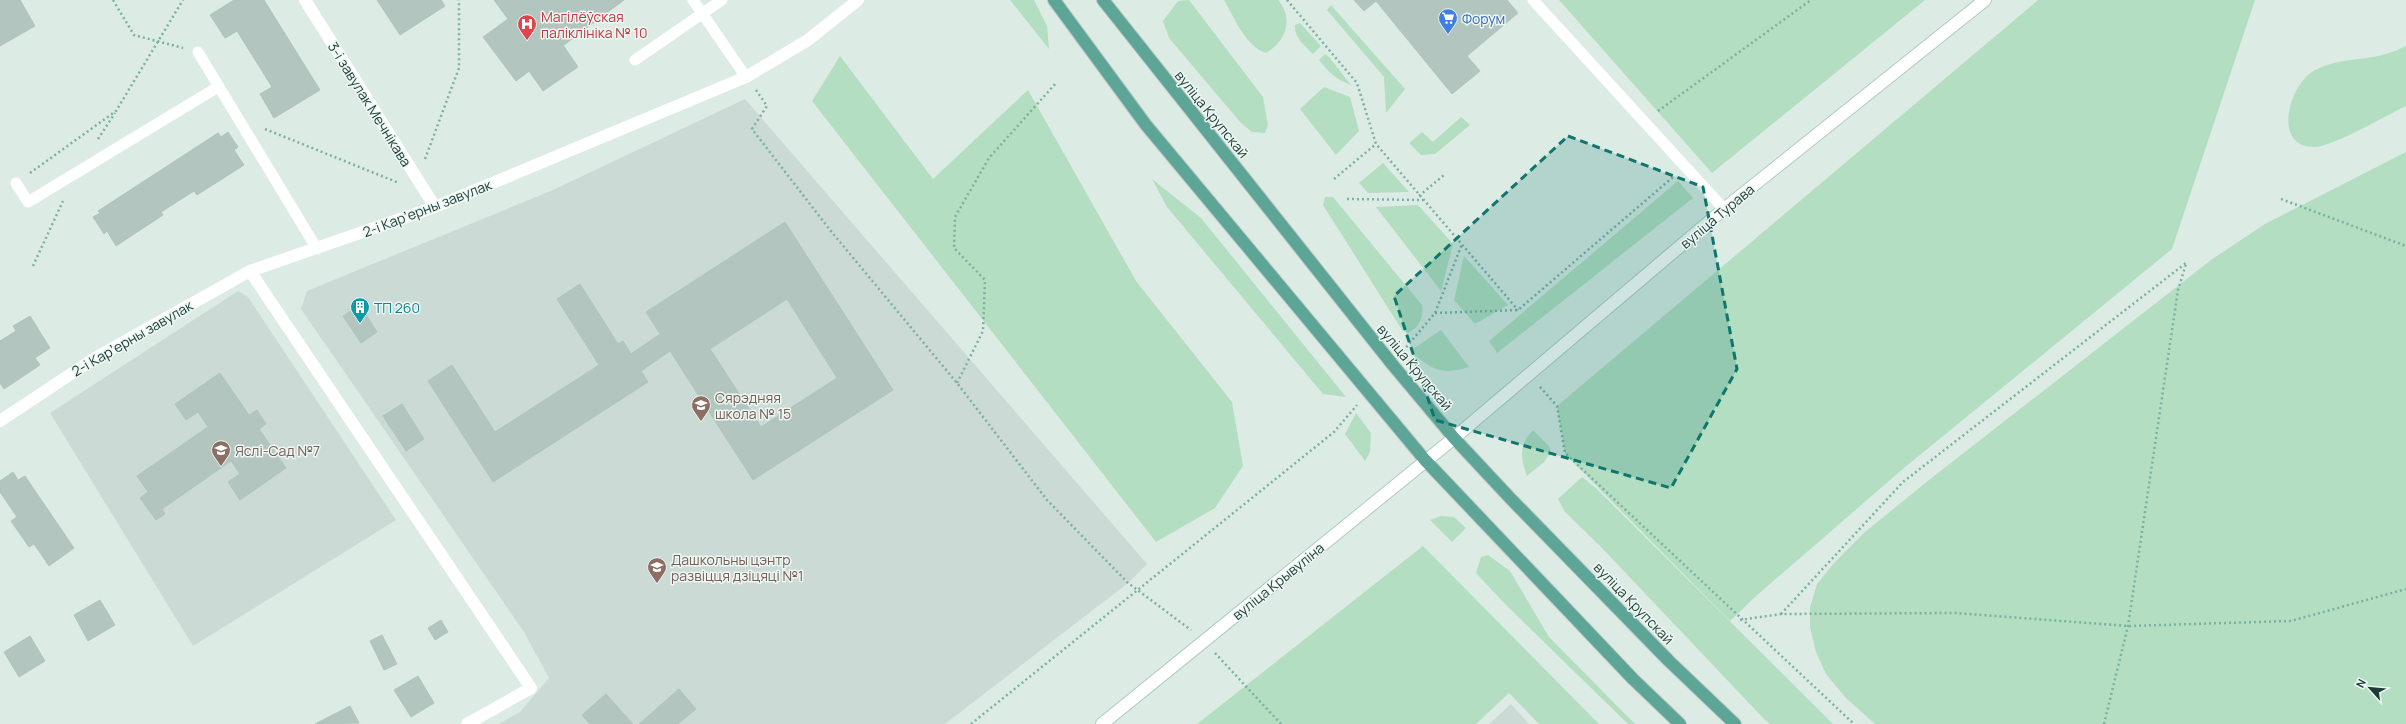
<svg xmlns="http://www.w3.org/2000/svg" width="2406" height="724" font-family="Manrope,sans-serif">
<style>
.built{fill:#cbdad4}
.green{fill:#b3dec1}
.building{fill:#b2c5be;stroke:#afc5bd;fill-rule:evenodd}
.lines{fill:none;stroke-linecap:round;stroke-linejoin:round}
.secondary-casing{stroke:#afcbc2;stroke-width:14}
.primary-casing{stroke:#c0c8c6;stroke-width:14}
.path{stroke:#7ab1a3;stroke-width:2.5;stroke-dasharray:2 3;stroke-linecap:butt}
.lane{stroke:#fff;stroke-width:11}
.street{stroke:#fff;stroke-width:12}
.secondary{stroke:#fff;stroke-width:12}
.primary{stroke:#5da596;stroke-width:12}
.marked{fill:#0f766e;fill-opacity:0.2;stroke:#0f766e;stroke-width:3;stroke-dasharray:8 5;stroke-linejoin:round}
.labels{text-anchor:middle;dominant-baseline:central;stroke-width:3;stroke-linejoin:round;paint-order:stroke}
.health-label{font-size:14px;fill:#be3a42;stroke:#edf7f3;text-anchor:start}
.shop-label{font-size:14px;fill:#366cbe;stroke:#edf7f3;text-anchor:start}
.street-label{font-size:14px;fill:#1d3b35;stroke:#edf7f3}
.culture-label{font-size:14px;fill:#0d838f;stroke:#edf7f3;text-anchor:start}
.education-label{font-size:14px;fill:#785e54;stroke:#edf7f3;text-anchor:start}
</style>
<rect width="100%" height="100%" fill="#ddebe5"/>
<!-- built -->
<path class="built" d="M 745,99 L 1147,564 L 1128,583 L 945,724 L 499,724 L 520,712 L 549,678 L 524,632 L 301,309 L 307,291 L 553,190 Z
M 238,291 L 248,297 L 396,520 L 193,646 L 50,413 Z
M 1511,704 L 1529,724 L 1489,724 Z"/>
<!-- green -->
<path class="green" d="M 1010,0 L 1034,0 L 1047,26 L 1049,49 Z
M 1189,0 L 1263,97 L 1268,125 L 1265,133 L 1252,132 L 1241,123 L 1169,38 L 1163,21 L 1178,1 Z
M 1224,0 L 1278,0 C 1294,18 1286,42 1266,53 C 1246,47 1234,17 1224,0 Z
M 1559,0 L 1925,0 L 1712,173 Z
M 2038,0 L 2255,0 L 2172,249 L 1904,468 L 1755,597 L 1730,621 L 1565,454 L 1557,406 Z
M 1331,5 L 1405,89 L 1386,113 L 1384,77 L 1327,10 Z
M 1300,23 L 1321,46 L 1313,54 C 1304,45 1294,38 1295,25 Z
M 2406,46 L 2406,106 C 2387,115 2332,147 2315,147 C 2271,148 2289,84 2315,70 C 2338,58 2362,61 2386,54 C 2393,52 2400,49 2406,46 Z
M 1325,54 L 1329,57 L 1351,85 C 1336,79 1329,73 1319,60 Z
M 840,56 L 933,179 L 1028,90 L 1136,281 L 1232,402 L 1243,466 L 1215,508 L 1156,542 L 812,101 Z
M 1324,87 L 1350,97 L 1359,131 L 1336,155 L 1300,109 Z
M 1461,117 L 1470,125 L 1435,154 L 1421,155 L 1409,143 L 1422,132 L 1433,142 Z
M 2406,152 L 2406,724 L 1875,724 L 1846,698 L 1826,674 L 1816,652 L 1810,627 L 1810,607 L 1817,584 L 1834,563 L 1865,532 L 1929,480 L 2211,260 L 2265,224 Z
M 1383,163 L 1409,192 L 1368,193 L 1359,183 Z
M 1152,179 L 1201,218 L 1346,397 L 1323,394 L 1167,207 Z
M 1678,181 L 1693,198 L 1497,353 L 1489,341 Z
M 1325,197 L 1333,197 L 1422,305 C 1424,318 1419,327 1408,333 L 1402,330 L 1323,205 Z
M 1418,205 L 1453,244 L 1441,291 L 1376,207 Z
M 1464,256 L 1508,305 L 1475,324 L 1454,300 Z
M 1441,330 L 1469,367 C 1439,376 1432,369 1410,351 Z
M 1356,413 L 1371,433 L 1370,452 L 1365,461 L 1345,434 Z
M 1533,430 L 1549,446 L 1551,452 L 1544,462 L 1527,476 C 1520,457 1519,445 1533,430 Z
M 1582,477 L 1597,489 L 1833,724 L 1770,724 L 1765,720 L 1602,548 L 1565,512 L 1558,499 Z
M 1441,516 L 1454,517 L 1466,528 L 1452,542 L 1430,520 Z
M 1423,546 L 1599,724 L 1539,724 L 1509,693 L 1476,724 L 1197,724 Z
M 1488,555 L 1510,571 L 1549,637 L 1635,724 L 1628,724 L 1506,605 L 1476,573 L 1481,557 Z"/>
<!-- building -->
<path class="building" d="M 0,0 L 20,0 L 35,26 L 0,46 Z
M 234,0 L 264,0 L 320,90 L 274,118 L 260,94 L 272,87 L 237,31 L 225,38 L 210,15 Z
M 377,0 L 441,0 L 445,6 L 400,35 Z
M 494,0 L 624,0 L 516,81 L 483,37 L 508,19 Z
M 1354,0 L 1507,0 L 1518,13 L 1467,56 L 1480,71 L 1452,94 L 1376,1 L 1364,11 Z
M 563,45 L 578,67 L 543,91 L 529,71 Z
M 228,132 L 238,147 L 234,150 L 244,165 L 197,195 L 194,191 L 161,212 L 163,215 L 116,246 L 107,231 L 104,234 L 93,217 L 100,213 L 98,211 L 218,133 L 221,137 Z
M 785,222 L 893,390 L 753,480 L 670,351 L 641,371 L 648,382 L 493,482 L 428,381 L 452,365 L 495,432 L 599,365 L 557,299 L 580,284 L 618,344 L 623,341 L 631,354 L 660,334 L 646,312 ZM 787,299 L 837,378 L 761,427 L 710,349 Z
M 360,305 L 377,332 L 361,343 L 343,316 Z
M 30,316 L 50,348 L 35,358 L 40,365 L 4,389 L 0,383 L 0,341 L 16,331 L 13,326 Z
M 220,373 L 249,415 L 257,410 L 266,424 L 259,429 L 286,468 L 240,500 L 228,482 L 240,474 L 198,412 L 186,420 L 175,404 Z
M 402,404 L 424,439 L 406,451 L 383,416 Z
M 208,427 L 231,461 L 162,509 L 165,514 L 156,520 L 140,498 L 148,492 L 137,476 Z
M 13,472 L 18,480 L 25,476 L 74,548 L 49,566 L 34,544 L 29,547 L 11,521 L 17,517 L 0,492 L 0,481 Z
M 100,600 L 115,625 L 88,641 L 74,615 Z
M 441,620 L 448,632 L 435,640 L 428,628 Z
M 382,635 L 397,664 L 384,670 L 370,641 Z
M 30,636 L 45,661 L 19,677 L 4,652 Z
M 418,676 L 434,703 L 411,717 L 394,690 Z
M 679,689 L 696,709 L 678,724 L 639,724 Z
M 606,694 L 633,724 L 590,724 L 582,715 Z
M 350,706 L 359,723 L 315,724 Z"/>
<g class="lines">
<!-- secondary casing -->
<g class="secondary-casing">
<path id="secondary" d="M 1102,724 L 1454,438 L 1724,209 L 1985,0"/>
</g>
<!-- primary casing -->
<g class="primary-casing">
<path id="primary" d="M 1054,0 L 1146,125 L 1425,460 L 1633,679 L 1680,724
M 1103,0 L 1392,364 L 1454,438 L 1510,498 L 1669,661 L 1735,724"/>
</g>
<!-- path -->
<path class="path" d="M 113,0 L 134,35 L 183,48
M 1287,0 L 1357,83 L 1376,144 L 1518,310
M 756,90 L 767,106 L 752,129 L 830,230 L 957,383 L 1047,500 L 1128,583 L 1191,630
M 1658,111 L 1811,0
M 265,129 L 399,183
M 98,139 L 115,113
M 425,159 L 459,68 L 459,0
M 30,173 L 116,111 L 183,0
M 1334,179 L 1376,144
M 1419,196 L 1444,175
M 1347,199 L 1423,200
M 2281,199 L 2406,246
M 33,266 L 63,201
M 1435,313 L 1518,310 L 1673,177
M 1403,351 L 1435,313 L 1462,244
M 957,383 L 983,331 L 985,280 L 954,248 L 955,217 L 989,158 L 1056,83
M 1540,387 L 1557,406 L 1565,453 L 1854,724
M 1781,614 L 1903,482 L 2186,263
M 1740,620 L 1781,614 L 1955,613 L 2128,626 L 2291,621 L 2406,589
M 1215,653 L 1281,724
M 971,724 L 1334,432 L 1357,405
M 2104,724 L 2128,626 L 2178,290 L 2186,264"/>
<!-- lane -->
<path class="lane" d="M 693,0 L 746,77
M 1533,0 L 1724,209
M 198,52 L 317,249
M 635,60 L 722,0
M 16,183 L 28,202 L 218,87"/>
<!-- street -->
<path class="street" d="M 305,0 L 435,207
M 250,271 L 531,688 L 467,724
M 0,421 L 95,358 L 250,271 L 435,207 L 746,77 L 808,40 L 858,0"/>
<!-- secondary -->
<use href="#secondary" class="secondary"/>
<!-- primary -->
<use href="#primary" class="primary"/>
</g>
<!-- marked area -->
<path class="marked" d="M 1568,136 L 1703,187 L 1737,369 L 1671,488 L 1435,420 L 1394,296 Z"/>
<!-- icons -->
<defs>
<g id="supermarket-pin" transform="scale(1)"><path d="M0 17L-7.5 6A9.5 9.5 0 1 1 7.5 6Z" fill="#3f7fe0" stroke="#edf7f3"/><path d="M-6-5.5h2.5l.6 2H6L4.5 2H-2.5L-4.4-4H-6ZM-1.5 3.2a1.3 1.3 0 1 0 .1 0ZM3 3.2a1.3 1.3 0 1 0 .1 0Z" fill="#fff"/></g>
<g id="hospital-pin" transform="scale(1)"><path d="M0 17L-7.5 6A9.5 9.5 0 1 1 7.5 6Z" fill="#e0444e" stroke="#edf7f3"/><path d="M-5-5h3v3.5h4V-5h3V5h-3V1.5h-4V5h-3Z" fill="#fff"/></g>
<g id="building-pin" transform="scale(1)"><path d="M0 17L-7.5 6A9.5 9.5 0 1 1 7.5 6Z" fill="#0f9aa8" stroke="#edf7f3"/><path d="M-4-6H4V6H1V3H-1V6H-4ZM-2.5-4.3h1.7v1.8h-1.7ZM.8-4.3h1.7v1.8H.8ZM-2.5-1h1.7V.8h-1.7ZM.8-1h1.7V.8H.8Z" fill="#fff"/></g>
<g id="school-pin" transform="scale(1)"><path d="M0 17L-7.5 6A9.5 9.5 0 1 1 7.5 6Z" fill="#8d6e63" stroke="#edf7f3"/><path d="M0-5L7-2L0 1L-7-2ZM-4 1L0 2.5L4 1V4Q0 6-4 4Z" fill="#fff"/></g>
</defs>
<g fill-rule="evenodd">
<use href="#supermarket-pin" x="1448" y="18"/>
<use href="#hospital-pin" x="527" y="24"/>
<use href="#building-pin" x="360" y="307"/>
<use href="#school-pin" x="701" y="405"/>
<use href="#school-pin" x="221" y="450"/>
<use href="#school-pin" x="657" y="567"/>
</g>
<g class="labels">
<!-- health labels -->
<g class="health-label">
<text x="541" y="16">Магілёўская<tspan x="541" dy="16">паліклініка № 10</tspan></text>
</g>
<!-- shop labels -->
<g class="shop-label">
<text x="1462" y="18">Форум</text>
</g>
<!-- street labels -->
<g class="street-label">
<text transform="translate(370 104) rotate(58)">3-і завулак Мечнікава</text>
<text transform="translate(1212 114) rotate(51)">вуліца Крупскай</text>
<text transform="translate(427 208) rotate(-21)">2-і Карʼерны завулак</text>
<text transform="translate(1717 216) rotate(-40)">вуліца Турава</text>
<text transform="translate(132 338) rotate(-30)">2-і Карʼерны завулак</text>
<text transform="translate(1415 367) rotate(50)">вуліца Крупскай</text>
<text transform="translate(1278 581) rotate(-39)">вуліца Крывуліна</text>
<text transform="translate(1634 603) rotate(46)">вуліца Крупскай</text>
</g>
<!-- culture labels -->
<g class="culture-label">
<text x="374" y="307">ТП 260</text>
</g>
<!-- education labels -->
<g class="education-label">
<text x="715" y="397">Сярэдняя<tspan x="715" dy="16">школа № 15</tspan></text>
<text x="235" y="450">Яслі-Сад №7</text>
<text x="671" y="559">Дашкольны цэнтр<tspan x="671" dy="16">развіцця дзіцяці №1</tspan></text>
</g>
</g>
<!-- north arrow -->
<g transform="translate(2370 688) rotate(297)" stroke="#edf7f3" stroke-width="3" paint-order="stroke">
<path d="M0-3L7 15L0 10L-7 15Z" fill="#1d3b35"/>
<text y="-6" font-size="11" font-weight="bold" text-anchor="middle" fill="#1d3b35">N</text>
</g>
</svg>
